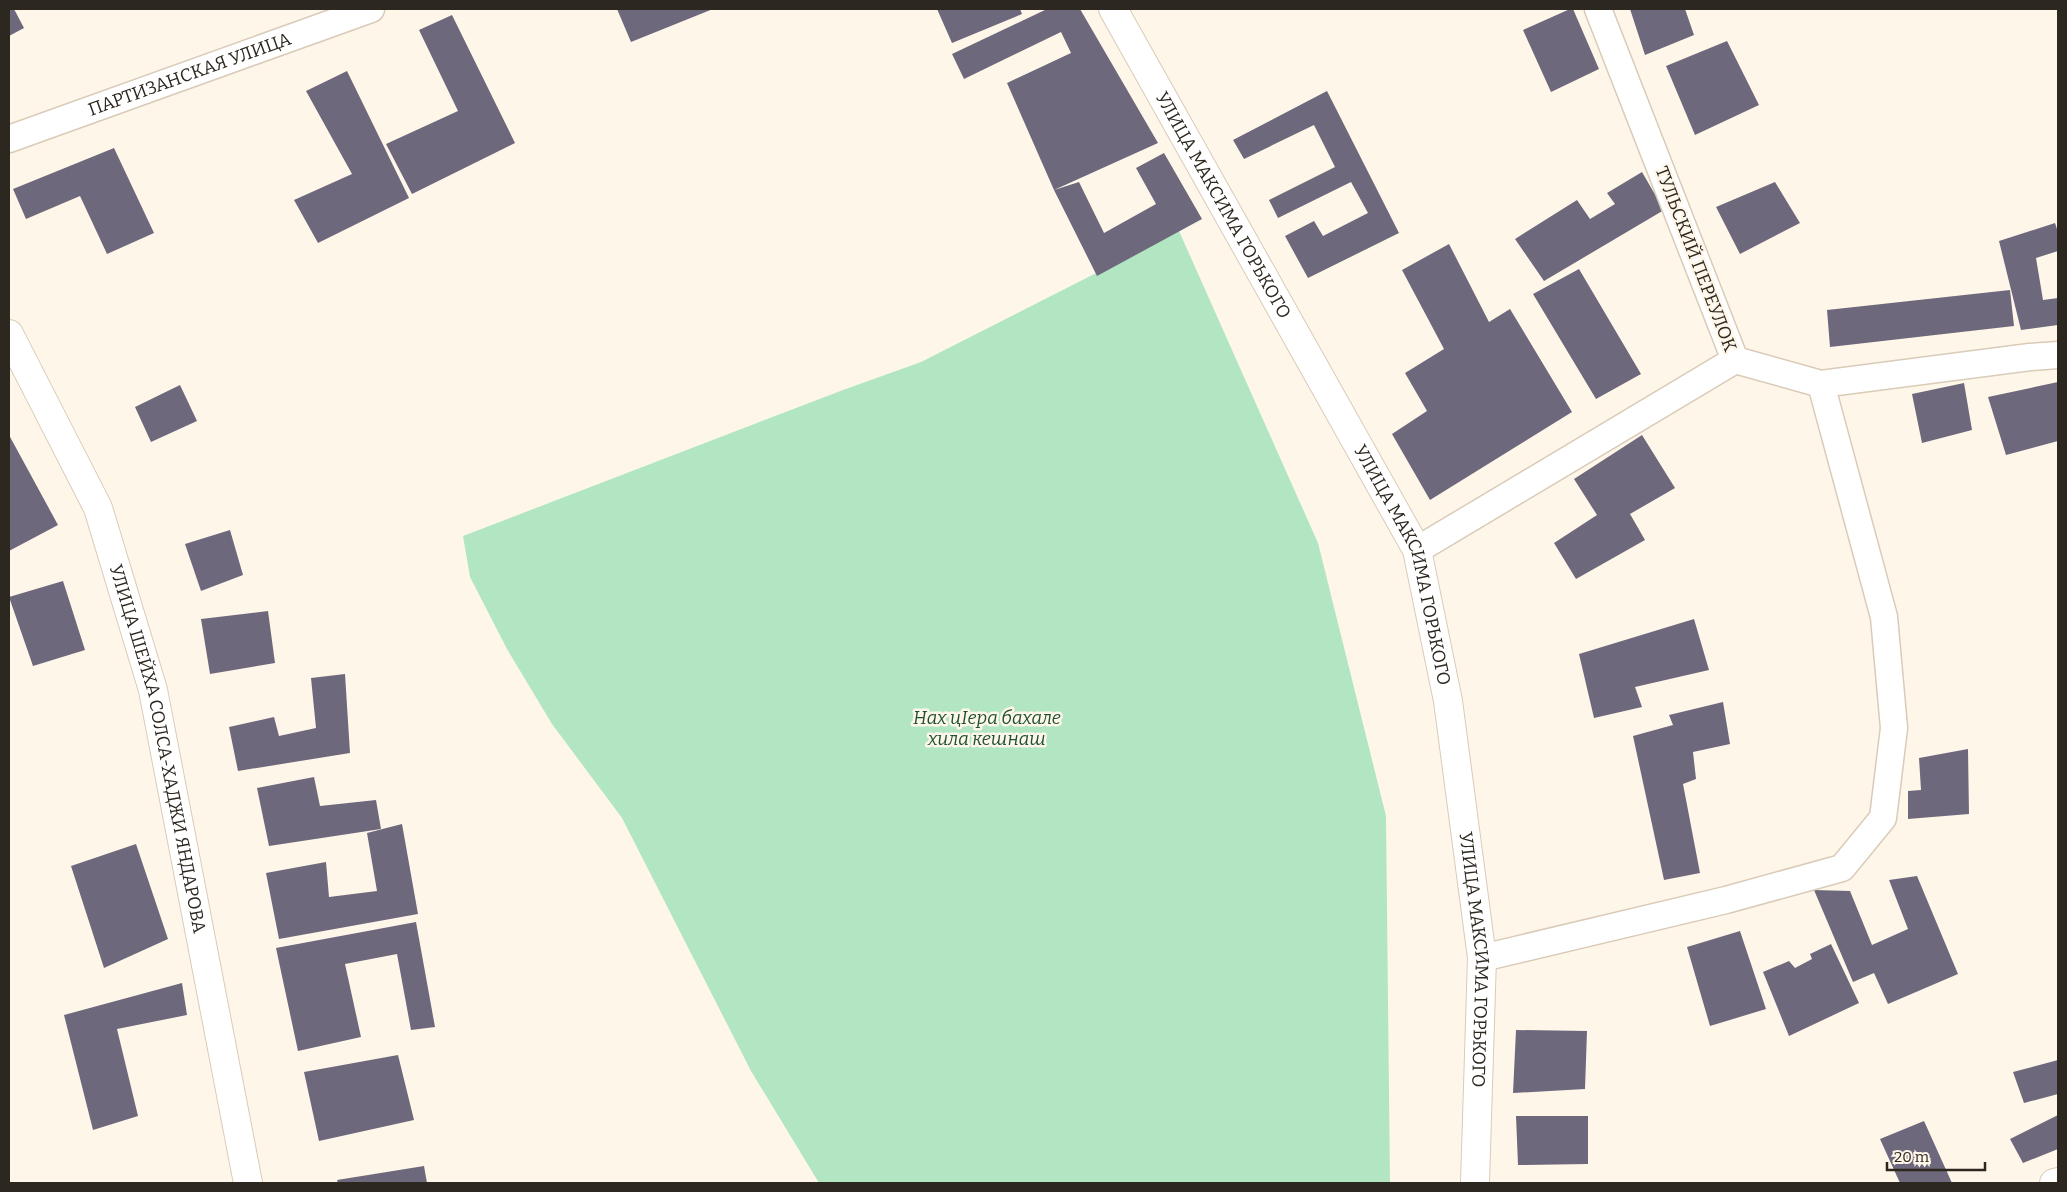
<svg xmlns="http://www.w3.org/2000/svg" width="2067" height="1192" font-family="Bitter,serif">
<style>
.green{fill:#b2e6c3}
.building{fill:#6e687c}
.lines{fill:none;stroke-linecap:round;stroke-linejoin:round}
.street-casing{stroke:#d9cbb7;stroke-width:29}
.secondary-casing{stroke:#d9cbb7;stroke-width:30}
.street{stroke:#fff;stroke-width:26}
.secondary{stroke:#fff;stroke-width:28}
.labels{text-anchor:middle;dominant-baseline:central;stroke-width:5;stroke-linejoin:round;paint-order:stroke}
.street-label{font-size:18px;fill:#2c271f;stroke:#fff6ea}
.park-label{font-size:18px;font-style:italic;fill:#1e5134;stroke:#fff6ea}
</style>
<rect width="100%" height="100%" fill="#fff6ea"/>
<!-- green -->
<path class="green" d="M 1179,231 L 1318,543 L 1386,816 L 1390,1183 L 819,1183 L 751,1071 L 622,818 L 552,724 L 507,649 L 470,577 L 463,536 L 843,390 L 921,362 Z"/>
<!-- building -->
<path class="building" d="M 9,9 L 14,9 L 24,28 L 9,36 Z
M 617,9 L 713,9 L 631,42 Z
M 937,9 L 1020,9 L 1022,14 L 952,43 Z
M 1047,9 L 1080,9 L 1158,143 L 1054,190 L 1007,83 L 1071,53 L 1061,32 L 964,79 L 952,54 Z
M 1570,9 L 1573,9 L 1599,69 L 1551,92 L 1523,30 Z
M 1630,9 L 1685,9 L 1694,35 L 1645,55 Z
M 452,15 L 515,143 L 412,194 L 386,144 L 458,111 L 419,30 Z
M 1727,41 L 1759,105 L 1695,135 L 1666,66 Z
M 347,71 L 409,198 L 318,243 L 294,200 L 352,174 L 306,91 Z
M 1327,91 L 1399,233 L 1308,278 L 1285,236 L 1314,221 L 1323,236 L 1368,213 L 1351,182 L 1278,218 L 1269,200 L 1335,167 L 1314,125 L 1244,159 L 1233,140 Z
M 114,148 L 154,233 L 107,254 L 80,196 L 26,219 L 13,189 Z
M 1164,153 L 1202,219 L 1097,276 L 1054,190 L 1079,182 L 1104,233 L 1156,204 L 1136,168 Z
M 1642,172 L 1664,210 L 1544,281 L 1515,239 L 1577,200 L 1590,219 L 1615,204 L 1607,193 Z
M 1775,182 L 1800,223 L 1740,254 L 1716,207 Z
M 2055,223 L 2058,232 L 2058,251 L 2036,258 L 2043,300 L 2058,298 L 2058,325 L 2021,330 L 1999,241 Z
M 1449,244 L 1489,322 L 1510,309 L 1572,412 L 1430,500 L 1392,434 L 1427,411 L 1405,373 L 1444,349 L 1402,270 Z
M 1579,269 L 1641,374 L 1596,399 L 1533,294 Z
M 2010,290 L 2014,326 L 1830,347 L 1827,310 Z
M 2058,382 L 2058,441 L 2006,455 L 1988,397 Z
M 1964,383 L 1972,430 L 1922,443 L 1912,394 Z
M 180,385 L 197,421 L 151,442 L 135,407 Z
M 9,435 L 58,525 L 9,551 Z
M 1642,435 L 1675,488 L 1630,514 L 1645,540 L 1576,579 L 1554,543 L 1597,515 L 1574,479 Z
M 230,530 L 243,575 L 201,591 L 185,544 Z
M 63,581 L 85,650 L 33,666 L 9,597 Z
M 268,611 L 275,663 L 210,674 L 201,619 Z
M 1694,619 L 1709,670 L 1635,687 L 1642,707 L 1594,718 L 1579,654 Z
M 345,674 L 350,753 L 238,771 L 229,727 L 274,717 L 279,736 L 316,728 L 311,678 Z
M 1723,702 L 1730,744 L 1693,752 L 1696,779 L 1683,784 L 1700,873 L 1664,880 L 1633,736 L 1673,725 L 1669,715 Z
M 1968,749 L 1969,814 L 1908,819 L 1908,791 L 1921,790 L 1919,758 Z
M 314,777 L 320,806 L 376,800 L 381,829 L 269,846 L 257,788 Z
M 402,824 L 418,914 L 279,939 L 266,873 L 326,862 L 329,897 L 377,891 L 367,833 Z
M 136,844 L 168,939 L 104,968 L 71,866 Z
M 1917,876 L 1958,974 L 1888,1004 L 1874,973 L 1853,982 L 1814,890 L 1850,891 L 1872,945 L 1908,929 L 1889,880 Z
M 416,922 L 435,1027 L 411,1030 L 397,954 L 345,964 L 361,1037 L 298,1051 L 276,948 Z
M 1740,931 L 1766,1009 L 1710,1026 L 1687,947 Z
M 1831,944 L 1859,1003 L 1789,1036 L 1763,972 L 1789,961 L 1795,968 L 1812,959 L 1810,954 Z
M 182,983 L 187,1015 L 117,1029 L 138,1116 L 93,1130 L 64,1015 Z
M 1516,1030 L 1587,1031 L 1585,1089 L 1513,1093 Z
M 398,1055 L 414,1120 L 319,1141 L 304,1072 Z
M 2058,1060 L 2058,1094 L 2024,1103 L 2013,1072 Z
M 2058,1115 L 2058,1149 L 2023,1163 L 2010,1139 Z
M 1516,1116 L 1588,1116 L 1588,1164 L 1518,1165 Z
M 1924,1121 L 1952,1183 L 1900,1183 L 1880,1139 Z
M 424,1166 L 427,1183 L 338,1183 L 337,1180 Z"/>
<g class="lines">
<!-- street casing -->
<g class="street-casing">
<g id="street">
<path id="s1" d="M 9,139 L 371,9"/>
<path d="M 1735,360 L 1821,384 L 2030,357 L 2058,355"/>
<path d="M 1417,550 L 1735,360 L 1598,9"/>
<path d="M 1482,958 L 1726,900 L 1842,868 L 1883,818 L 1894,728 L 1884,617 L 1821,384"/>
</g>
</g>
<!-- secondary casing -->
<g class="secondary-casing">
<g id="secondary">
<path id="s2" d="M 1113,9 L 1417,550 L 1448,701 L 1482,958 L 1475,1183"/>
<path id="s3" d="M 9,334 L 98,508 L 153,690 L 248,1183"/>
<path d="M 2054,1183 L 2058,1182"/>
</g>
</g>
<!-- street -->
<use href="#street" class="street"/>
<!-- secondary -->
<use href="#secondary" class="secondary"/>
</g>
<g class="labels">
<!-- street labels -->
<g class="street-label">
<text stroke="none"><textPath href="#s1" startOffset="192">ПАРТИЗАНСКАЯ УЛИЦА</textPath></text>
<text stroke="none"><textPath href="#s2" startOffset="225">УЛИЦА МАКСИМА ГОРЬКОГО</textPath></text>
<text transform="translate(1696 259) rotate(69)">ТУЛЬСКИЙ ПЕРЕУЛОК</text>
<text stroke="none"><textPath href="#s2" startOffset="630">УЛИЦА МАКСИМА ГОРЬКОГО</textPath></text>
<text stroke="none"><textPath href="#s3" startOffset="444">УЛИЦА ШЕЙХА СОЛСА-ХАДЖИ ЯНДАРОВА</textPath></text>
<text stroke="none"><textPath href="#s2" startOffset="1035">УЛИЦА МАКСИМА ГОРЬКОГО</textPath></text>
</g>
<!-- park labels -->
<g class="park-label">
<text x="987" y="718">Нах цIера бахале<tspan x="987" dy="21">хила кешнаш</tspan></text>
</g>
</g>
<!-- border -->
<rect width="2067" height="1192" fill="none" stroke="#2c271f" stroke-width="20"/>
<!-- scale -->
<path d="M1887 1162v8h98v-8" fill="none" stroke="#2c271f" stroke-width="2.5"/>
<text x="1894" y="1162" font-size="15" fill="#2c271f" stroke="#fff6ea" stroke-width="4" paint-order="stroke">20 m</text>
</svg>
